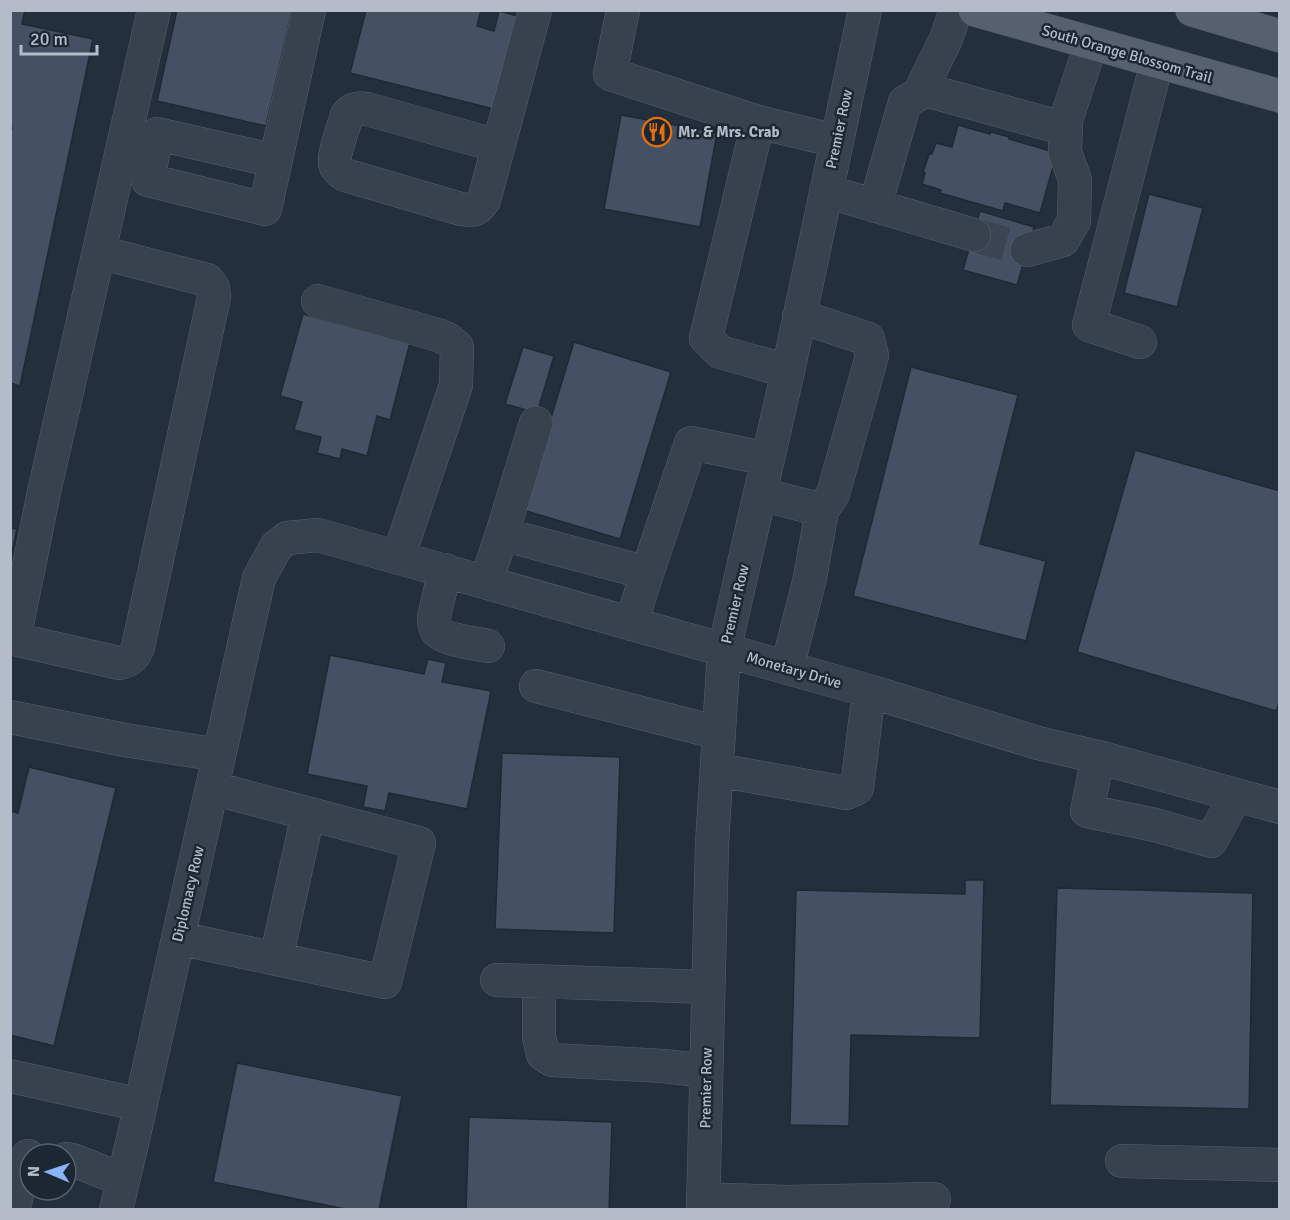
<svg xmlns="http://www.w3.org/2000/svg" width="1290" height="1220" font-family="Signika,sans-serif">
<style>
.building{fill:#455162;stroke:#1f2835;stroke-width:1.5}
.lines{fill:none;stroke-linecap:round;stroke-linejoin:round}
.minor-tunnel{stroke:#3a4453;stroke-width:33;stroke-dasharray:33 16;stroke-linecap:butt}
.minor-casing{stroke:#565f6c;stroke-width:34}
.major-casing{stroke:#414a57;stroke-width:34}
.minor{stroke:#38414e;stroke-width:33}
.major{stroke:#56606e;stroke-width:33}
.labels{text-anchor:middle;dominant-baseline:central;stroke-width:5;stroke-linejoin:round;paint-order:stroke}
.street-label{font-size:15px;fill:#b4bcc9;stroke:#1d2633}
.poi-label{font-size:15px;font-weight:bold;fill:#b4bcc9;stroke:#1d2633;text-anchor:start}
</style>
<rect width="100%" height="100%" fill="#242f3e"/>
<!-- building -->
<path class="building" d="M 10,10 L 25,10 L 22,24 L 93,39 L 20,386 L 10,383 L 10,135 L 12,128 L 10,128 Z
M 177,10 L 292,10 L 266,126 L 157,101 Z
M 366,10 L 481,10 L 477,26 L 494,31 L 499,11 L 521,17 L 498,110 L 350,73 Z
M 621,115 L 717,133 L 700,227 L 604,209 Z
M 958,125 L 990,134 L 991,132 L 1009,137 L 1009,139 L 1057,153 L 1040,213 L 1005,203 L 1003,211 L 940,193 L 941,190 L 922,184 L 925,173 L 923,173 L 929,154 L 932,154 L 936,143 L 952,147 Z
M 1149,194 L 1203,208 L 1177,307 L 1124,293 Z
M 980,211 L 1034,227 L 1017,285 L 963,270 Z
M 303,314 L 410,343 L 390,420 L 377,416 L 367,456 L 342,449 L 340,459 L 317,453 L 321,437 L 294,430 L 302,402 L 280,396 Z
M 574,342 L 671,372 L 620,539 L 523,510 Z
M 523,347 L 554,356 L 537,413 L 505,404 Z
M 911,367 L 1018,395 L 980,544 L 1046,561 L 1026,641 L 853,596 Z
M 1135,450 L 1280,491 L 1280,700 L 1276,711 L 1077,652 Z
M 10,528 L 17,529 L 10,562 Z
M 330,655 L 424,674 L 428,659 L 446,663 L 442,682 L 491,691 L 467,809 L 389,793 L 385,811 L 363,807 L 367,786 L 307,774 Z
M 502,753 L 620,757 L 614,933 L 495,929 Z
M 29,767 L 116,788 L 54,1046 L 10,1035 L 10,811 L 18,813 Z
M 965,880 L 984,880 L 980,1038 L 851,1035 L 849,1126 L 790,1125 L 796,890 L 965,894 Z
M 1057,888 L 1253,893 L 1249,1109 L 1050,1105 Z
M 237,1063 L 402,1096 L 379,1210 L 350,1210 L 213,1182 Z
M 469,1117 L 612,1122 L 609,1210 L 466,1210 Z"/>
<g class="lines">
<!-- minor-tunnel -->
<path class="minor-tunnel" d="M 974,235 L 1027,250"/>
<!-- minor casing -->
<g class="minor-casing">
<path id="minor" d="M 623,10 L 610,74 L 758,122
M 922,89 L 1066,129
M 498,146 L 367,109 C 358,108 353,108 347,115 C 344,126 333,154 335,164 C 336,169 340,172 345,175 L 461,209 C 473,211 477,211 484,200 L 535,10
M 276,161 L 157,134 L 148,180 L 265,209 L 309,10
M 826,191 L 974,235
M 875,206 L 905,102 L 919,94 L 946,39 L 956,10
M 1027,250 L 1063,240 L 1074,221 L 1075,180 L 1065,152 L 1066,120 L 1091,44
M 318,301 L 438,335 L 449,340 L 457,347 L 456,385 L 398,558
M 1140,342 L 1089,325 L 1157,62
M 788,371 L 720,352 L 706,338 L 758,122 L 837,141
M 760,494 L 822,510 L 833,494 L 872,356 L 868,339 L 799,316
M 502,534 L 536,423
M 445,570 L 434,617 C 434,622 434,626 437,631 C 445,640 475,643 488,646
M 647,573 L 691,443 L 768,459
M 486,582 L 502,534 L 647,573 L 631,624
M 10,638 L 14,639 L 44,492 L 154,10
M 14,639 L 119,663 C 130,661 134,657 138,647 L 214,297 L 213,288 L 207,280 L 99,252
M 787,668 L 810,578 L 822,510
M 536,686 L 719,733
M 10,717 L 125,740 L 219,755
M 1098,757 L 1087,811 L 1155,825 L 1211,841 L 1236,795
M 717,770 L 846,793 L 857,788 L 869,691
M 178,938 L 385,982 L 419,843 L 212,788
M 276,959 L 308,814
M 497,980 L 708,987
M 539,981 L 539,1037 L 543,1054 L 552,1060 L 664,1066 L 706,1071
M 10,1076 L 141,1105
M 66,1159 L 73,1160 L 123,1180
M 1122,1161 L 1280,1165
M 703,1199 L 787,1202 L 934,1199
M 13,1210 L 28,1156
M 116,1210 L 133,1139 L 259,578 L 276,547 L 287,538 L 318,535 L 869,691 L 1038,743 L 1098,757 L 1280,807
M 703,1210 L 712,844 L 724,651 L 788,371 L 865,10"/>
</g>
<!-- major casing -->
<g class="major-casing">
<path id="major" d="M 975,10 L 1280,96
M 1192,10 L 1280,36"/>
</g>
<!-- minor -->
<use href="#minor" class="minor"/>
<!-- major -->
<use href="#major" class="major"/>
</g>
<!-- icons -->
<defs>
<g id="restaurant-ring" transform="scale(1.5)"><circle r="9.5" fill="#1d2633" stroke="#e8710a" stroke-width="1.5"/><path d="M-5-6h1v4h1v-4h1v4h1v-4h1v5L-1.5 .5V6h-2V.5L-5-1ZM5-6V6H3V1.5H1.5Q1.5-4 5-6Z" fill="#e8710a"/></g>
</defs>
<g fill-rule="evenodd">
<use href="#restaurant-ring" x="657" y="132"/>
</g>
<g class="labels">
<!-- street labels -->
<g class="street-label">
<text transform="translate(1127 54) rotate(16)">South Orange Blossom Trail</text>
<text transform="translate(839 129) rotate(-78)">Premier Row</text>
<text transform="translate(735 604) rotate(-77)">Premier Row</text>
<text transform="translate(794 670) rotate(16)">Monetary Drive</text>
<text transform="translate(188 894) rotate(-77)">Diplomacy Row</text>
<text transform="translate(706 1088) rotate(-89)">Premier Row</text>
</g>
<!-- poi labels -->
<g class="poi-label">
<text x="678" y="132">Mr. &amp; Mrs. Crab</text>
</g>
</g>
<!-- border -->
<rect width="1290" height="1220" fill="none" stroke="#b4bcc9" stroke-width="24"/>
<!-- north arrow -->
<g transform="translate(48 1172) rotate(272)"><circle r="28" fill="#1d2633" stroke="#59626f" stroke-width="1.5"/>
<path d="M0-4.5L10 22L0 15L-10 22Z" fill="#8ab4f8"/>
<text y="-9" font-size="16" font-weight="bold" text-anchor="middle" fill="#b4bcc9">N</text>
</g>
<!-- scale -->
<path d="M21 45v9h76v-9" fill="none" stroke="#b4bcc9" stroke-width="3"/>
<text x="30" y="45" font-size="18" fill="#b4bcc9" stroke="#1d2633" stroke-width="4.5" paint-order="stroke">20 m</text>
</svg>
